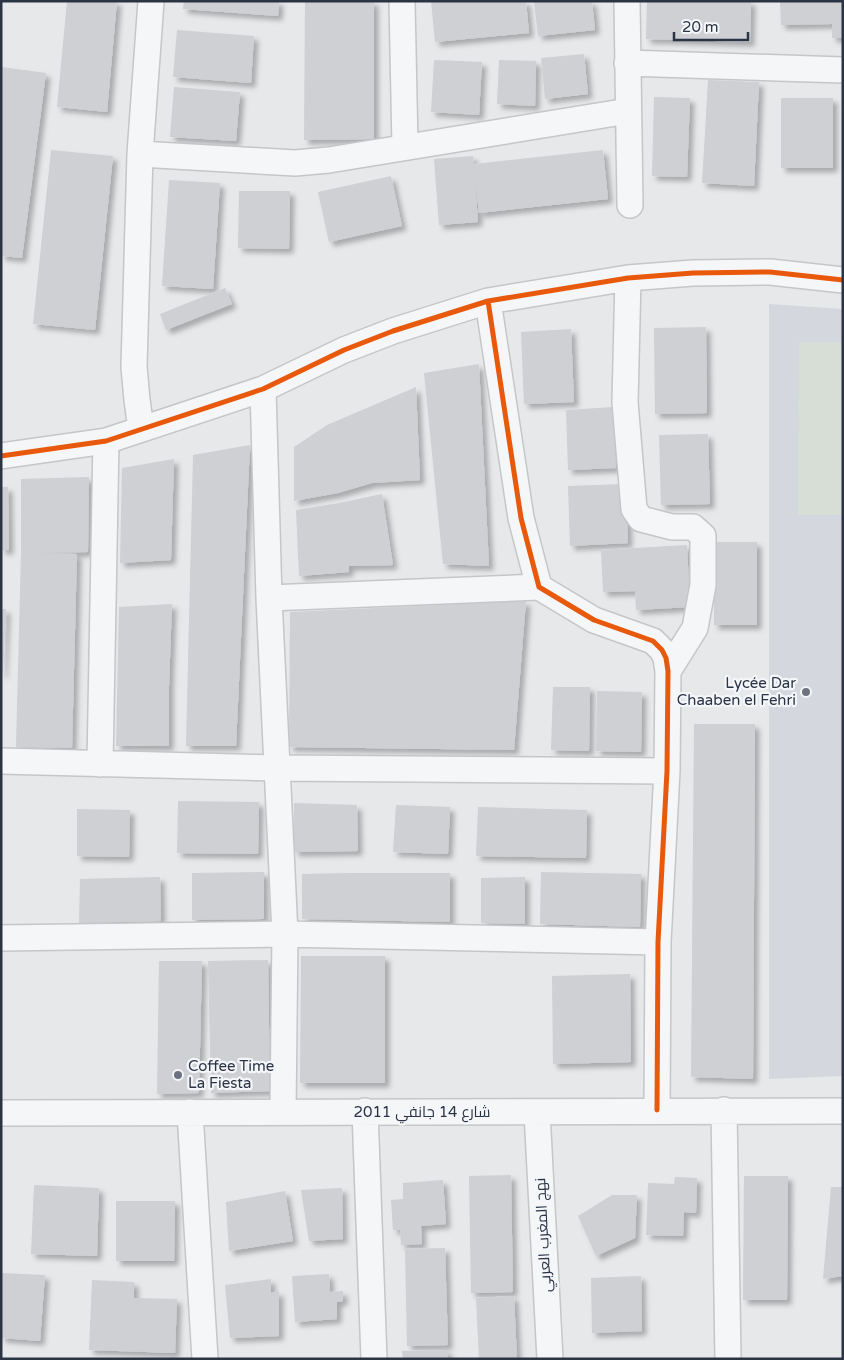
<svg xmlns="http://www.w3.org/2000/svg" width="844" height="1360" font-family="'Varela Round',Cairo,sans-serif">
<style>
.built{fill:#d4d7dd}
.green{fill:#d6ded6}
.building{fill:#ced0d3;filter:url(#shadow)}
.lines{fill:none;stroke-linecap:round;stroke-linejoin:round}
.minor-casing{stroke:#c4c6c8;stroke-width:28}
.minor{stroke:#f5f6f7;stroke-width:25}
.cycleway-casing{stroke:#f4f6f9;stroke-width:8}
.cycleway{stroke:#e8590c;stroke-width:5}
.poi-dot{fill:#6c737f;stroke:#f4f6f9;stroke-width:2}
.labels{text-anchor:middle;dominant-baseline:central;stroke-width:4.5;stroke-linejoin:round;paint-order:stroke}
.poi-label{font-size:15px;fill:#2b3445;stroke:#f4f6f9;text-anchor:end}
.street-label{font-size:15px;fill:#2b3445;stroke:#f4f6f9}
</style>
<defs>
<filter id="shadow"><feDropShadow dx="4.5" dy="4.5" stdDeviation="2.5" flood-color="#0004"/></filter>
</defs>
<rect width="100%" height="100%" fill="#e6e8ea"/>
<!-- built -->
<path class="built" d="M 769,304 L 843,309 L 843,1076 L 769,1079 Z"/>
<!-- green -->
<path class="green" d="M 799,342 L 843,342 L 843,515 L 798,515 Z"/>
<!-- building -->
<path class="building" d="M 67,1 L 117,1 L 107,112 L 57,107 Z
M 184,1 L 279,1 L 278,16 L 183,9 Z
M 305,1 L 374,1 L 374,139 L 304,140 Z
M 431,1 L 526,1 L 529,33 L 435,42 Z
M 534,1 L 592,1 L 595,30 L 538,36 Z
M 647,1 L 751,1 L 750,42 L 646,39 Z
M 780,1 L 843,1 L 843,38 L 832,38 L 832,24 L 781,25 Z
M 177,30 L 254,36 L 251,83 L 173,77 Z
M 584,54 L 588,94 L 545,99 L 541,58 Z
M 434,60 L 482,62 L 479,115 L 431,112 Z
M 499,60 L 536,61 L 535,106 L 497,104 Z
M 1,67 L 46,73 L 22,258 L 1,256 Z
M 708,80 L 759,82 L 754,186 L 702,183 Z
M 174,87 L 240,92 L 236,141 L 170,137 Z
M 654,97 L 690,98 L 687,177 L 652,176 Z
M 781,98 L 833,98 L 833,168 L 781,168 Z
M 51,150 L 113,156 L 95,330 L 33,324 Z
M 603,150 L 608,199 L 479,213 L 475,179 L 478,222 L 439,225 L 434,159 L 473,156 L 474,164 Z
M 391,176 L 402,226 L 329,242 L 318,192 Z
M 169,180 L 220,183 L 213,289 L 162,286 Z
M 239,191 L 290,191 L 289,249 L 238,248 Z
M 225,288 L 232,304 L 166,330 L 160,314 Z
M 706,327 L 707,413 L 655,414 L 654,328 Z
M 571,329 L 574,402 L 524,404 L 521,332 Z
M 479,364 L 489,566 L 443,564 L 424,373 Z
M 416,387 L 420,480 L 372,483 L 338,493 L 294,501 L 294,447 L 327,425 Z
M 613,407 L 616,468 L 568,470 L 566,410 Z
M 708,434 L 710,504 L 661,505 L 659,435 Z
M 250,445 L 236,746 L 186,746 L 193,455 Z
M 174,459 L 171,560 L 120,563 L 122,468 Z
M 89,477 L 88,552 L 37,553 L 77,554 L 72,748 L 16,747 L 21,553 L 21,479 Z
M 626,484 L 628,543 L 570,546 L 568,486 Z
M 1,487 L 8,487 L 9,550 L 1,550 Z
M 382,494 L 393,565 L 349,566 L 349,572 L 299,576 L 296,510 L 339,503 Z
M 714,542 L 757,542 L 757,625 L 714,625 Z
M 687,545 L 690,607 L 636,610 L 635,591 L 603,592 L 601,550 Z
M 526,601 L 514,750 L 289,747 L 290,612 Z
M 172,604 L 169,686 L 169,746 L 116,746 L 119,607 Z
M 1,609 L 6,609 L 3,674 L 1,674 Z
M 553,687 L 590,687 L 589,751 L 551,750 Z
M 597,691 L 642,692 L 641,752 L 596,751 Z
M 694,724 L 755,724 L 753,1079 L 691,1077 Z
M 178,801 L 259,802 L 258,854 L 177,853 Z
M 294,803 L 357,805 L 358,851 L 294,852 Z
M 396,805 L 450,807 L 448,854 L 393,852 Z
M 478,807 L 587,810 L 586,858 L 476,856 Z
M 77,809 L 130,810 L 129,857 L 77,856 Z
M 264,872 L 264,919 L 192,920 L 192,873 Z
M 541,872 L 641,874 L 640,927 L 540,924 Z
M 350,873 L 450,873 L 450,922 L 302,919 L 302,874 Z
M 160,877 L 161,921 L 79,923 L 80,879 Z
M 525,877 L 525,924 L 481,923 L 481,878 Z
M 301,956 L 385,956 L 385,1083 L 300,1083 Z
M 268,960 L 270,1091 L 211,1093 L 208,961 Z
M 159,961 L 202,961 L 199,1093 L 157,1094 Z
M 630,974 L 631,1062 L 553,1064 L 552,976 Z
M 511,1175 L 513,1292 L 471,1293 L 469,1176 Z
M 744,1176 L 788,1176 L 787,1300 L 743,1300 Z
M 675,1177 L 697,1178 L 696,1213 L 684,1212 L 683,1236 L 646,1235 L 648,1183 L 674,1184 Z
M 443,1180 L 446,1224 L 421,1226 L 422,1244 L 401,1245 L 400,1230 L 393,1230 L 391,1200 L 403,1199 L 403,1183 Z
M 34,1185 L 99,1188 L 97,1256 L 31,1254 Z
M 831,1187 L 843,1187 L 843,1276 L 823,1279 Z
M 342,1188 L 343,1239 L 309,1241 L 301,1190 Z
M 285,1191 L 293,1241 L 229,1251 L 226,1202 Z
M 612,1195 L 637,1195 L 635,1238 L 596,1256 L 578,1216 Z
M 116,1201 L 175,1201 L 174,1261 L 116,1261 Z
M 445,1248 L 448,1345 L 407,1346 L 405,1249 Z
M 1,1273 L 45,1275 L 40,1341 L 1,1338 Z
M 329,1274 L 330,1292 L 343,1291 L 343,1301 L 337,1302 L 337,1319 L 295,1322 L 292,1276 Z
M 641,1276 L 642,1331 L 592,1333 L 591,1278 Z
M 271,1279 L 271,1293 L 279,1291 L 279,1336 L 230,1338 L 225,1285 Z
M 92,1280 L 134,1282 L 134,1298 L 177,1299 L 175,1353 L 89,1350 Z
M 514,1296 L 517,1359 L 479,1359 L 476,1298 Z
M 448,1350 L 448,1359 L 403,1359 L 402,1351 Z"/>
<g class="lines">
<!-- minor casing -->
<g class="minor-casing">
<path id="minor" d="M 402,1 L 405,147
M 627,1 L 630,205
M 627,63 L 843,70
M 140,154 L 295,163 L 329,160 L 628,111
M 628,278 L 625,402 L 634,509 L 641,519 L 672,527 L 693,527 L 703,536 L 703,585 L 695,628 L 668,671
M 488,301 L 521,518 L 539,587 L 594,620 L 653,641 L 662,650 L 666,658 L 668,671 L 667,771 L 658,942 L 657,1110
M 263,389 L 269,598 L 285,934 L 283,1111
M 141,429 L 137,400 L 134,367 L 140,154 L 151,1
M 1,456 L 106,441 L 263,389 L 344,350 L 393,331 L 488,301 L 628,278 L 693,273 L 770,272 L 843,280
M 269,598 L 539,587
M 1,761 L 277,768 L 667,771
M 100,764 L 106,441
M 1,938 L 285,934 L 658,942
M 724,1110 L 728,1359
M 365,1111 L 374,1359
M 190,1112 L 205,1359
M 537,1112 L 550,1359
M 1,1113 L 843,1111"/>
</g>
<!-- minor -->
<use href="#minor" class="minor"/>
<!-- cycleway casing -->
<g class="cycleway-casing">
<path id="cycleway" d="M 488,301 L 521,518 L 539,587 L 594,620 L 653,641 L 662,650 L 666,658 L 668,671 L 667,771 L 658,942 L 657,1110
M 1,456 L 106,441 L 263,389 L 344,350 L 393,331 L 488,301 L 628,278 L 693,273 L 770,272 L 843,280"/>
</g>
<!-- cycleway -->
<use href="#cycleway" class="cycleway"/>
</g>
<!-- markers -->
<g class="poi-dot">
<circle cx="806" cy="692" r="5"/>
<circle cx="178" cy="1075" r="5"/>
</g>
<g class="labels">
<!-- poi labels -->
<g class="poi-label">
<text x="796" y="683">Lycée Dar<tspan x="796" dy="17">Chaaben el Fehri</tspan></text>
<text x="188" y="1066" text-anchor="start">Coffee Time<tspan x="188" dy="17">La Fiesta</tspan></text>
</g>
<!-- street labels -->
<g class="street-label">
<text x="422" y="1112">شارع 14 جانفي 2011</text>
<text transform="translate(543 1235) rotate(-93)">نهج المغرب العربي</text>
</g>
</g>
<!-- border -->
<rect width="844" height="1360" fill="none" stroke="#2b3445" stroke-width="5"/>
<!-- scale -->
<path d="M674 32v8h74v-8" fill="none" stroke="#2b3445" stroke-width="2.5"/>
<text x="682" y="32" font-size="15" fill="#2b3445" stroke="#f4f6f9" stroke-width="4" paint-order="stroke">20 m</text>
</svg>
